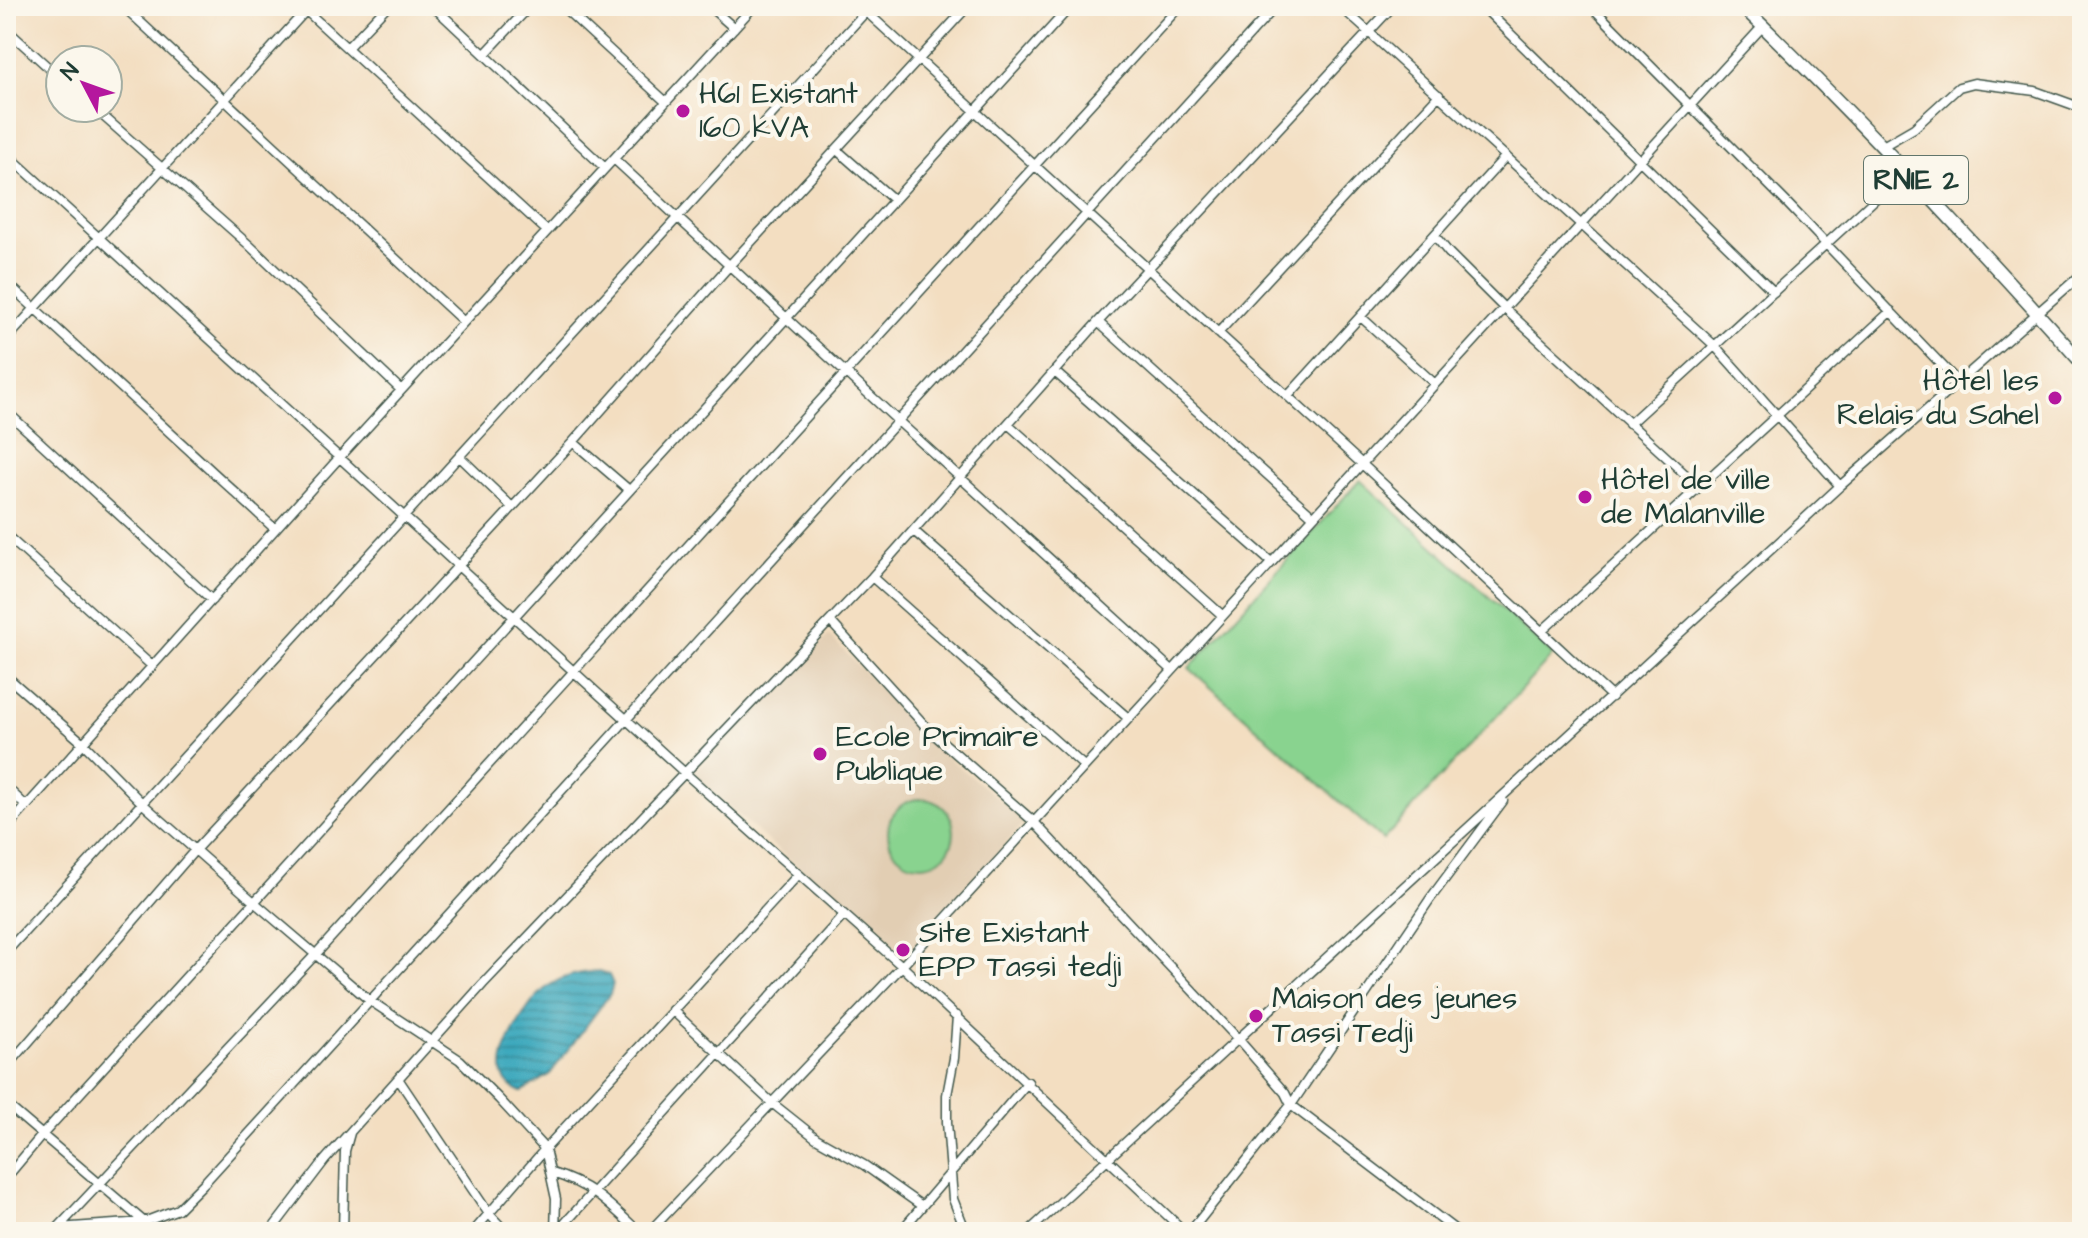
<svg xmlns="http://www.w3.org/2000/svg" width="2088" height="1238" font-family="'Architects Daughter',sans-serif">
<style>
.built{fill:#e2ceb3}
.grass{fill:#89d38f;stroke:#548862;stroke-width:2}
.water{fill:url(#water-rules);stroke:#2e7378;stroke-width:2}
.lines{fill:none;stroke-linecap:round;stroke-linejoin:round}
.street-casing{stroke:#3f5549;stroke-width:11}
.primary-casing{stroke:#3f5549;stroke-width:15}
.street{stroke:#fff;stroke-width:8}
.primary{stroke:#fff;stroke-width:12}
.poi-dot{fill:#b5179e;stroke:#fbf7ec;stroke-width:3}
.labels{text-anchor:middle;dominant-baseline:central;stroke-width:8;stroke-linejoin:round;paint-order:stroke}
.shield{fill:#fbf7ec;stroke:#61756b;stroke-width:2}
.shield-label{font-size:28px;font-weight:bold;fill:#1f3d34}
.poi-label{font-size:30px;fill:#1f3d34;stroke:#fbf7ec;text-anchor:start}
</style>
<defs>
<pattern id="water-rules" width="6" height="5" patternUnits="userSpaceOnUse" patternTransform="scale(2)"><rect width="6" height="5" fill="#3ea9bd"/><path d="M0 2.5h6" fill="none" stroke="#338b9a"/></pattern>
</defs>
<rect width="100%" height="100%" fill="#fbf7ec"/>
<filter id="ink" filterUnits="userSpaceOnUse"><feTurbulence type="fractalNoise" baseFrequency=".0125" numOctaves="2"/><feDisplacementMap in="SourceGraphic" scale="16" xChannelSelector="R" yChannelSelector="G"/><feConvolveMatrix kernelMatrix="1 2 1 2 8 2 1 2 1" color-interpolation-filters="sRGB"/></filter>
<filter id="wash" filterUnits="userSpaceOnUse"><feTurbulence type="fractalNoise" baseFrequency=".006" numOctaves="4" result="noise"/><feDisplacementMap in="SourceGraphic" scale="32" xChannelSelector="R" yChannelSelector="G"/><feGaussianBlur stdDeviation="1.8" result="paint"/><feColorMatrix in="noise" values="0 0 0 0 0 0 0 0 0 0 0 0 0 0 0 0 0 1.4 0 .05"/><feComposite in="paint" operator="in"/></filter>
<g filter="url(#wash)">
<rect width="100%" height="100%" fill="#f3dec1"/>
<!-- built -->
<path class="built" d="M 829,635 L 940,751 L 1026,821 L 902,959 L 692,774 Z"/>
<!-- grass -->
<path class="grass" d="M 1360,480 L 1553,655 L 1383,840 L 1189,668 Z
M888 832a33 33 0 1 1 66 0a33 33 0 1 1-66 0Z"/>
<!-- water -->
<path class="water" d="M 600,971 L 609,975 L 613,984 L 610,994 L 550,1074 L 521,1092 C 513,1088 506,1084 503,1075 C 496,1052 528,1002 546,988 C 561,976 582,972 600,971 Z"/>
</g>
<g filter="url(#ink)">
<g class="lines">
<!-- street casing -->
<g class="street-casing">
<path id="street" d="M 123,6 L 464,322
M 301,6 L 547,231
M 433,6 L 605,168
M 562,6 L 666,102
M 709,6 L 734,28
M 860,6 L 1362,464 L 1612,697
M 1340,6 L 1715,346 L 1840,486
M 1482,6 L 1774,292
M 1591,6 L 1786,202 L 1957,381
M 6,29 L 60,78
M 347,48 L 387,6
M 485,54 L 530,6
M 94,108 L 249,245 L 401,390
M 1883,146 L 1914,128 L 1959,87 L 1974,83 L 2035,91 L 2082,108
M 837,150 L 894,200
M 6,153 L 686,774 L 902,966 L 1185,1232
M 614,159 L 898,421 L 1172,670
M 1435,236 L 1449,253 L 1504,308 L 1699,487
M 6,282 L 275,529
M 1361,317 L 1435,384
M 1098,322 L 1313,516
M 1218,333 L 1439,95
M 6,340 L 310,6
M 1055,372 L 1271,562
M 1288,396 L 1506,156
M 6,411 L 212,600
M 1008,424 L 1222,615
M 1629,424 L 1907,170
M 573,442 L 629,490
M 461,458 L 512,507
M 914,531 L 1128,718
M 6,535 L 152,666
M 872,577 L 1084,766
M 830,621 L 929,730 L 1033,821 L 1239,1040 L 1285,1093 L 1291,1105 L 1458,1232
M 1542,631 L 1891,311
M 6,676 L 83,743 L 143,804 L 254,902 L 369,1000 L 460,1060 L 499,1099 L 545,1149 L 556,1199 L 555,1232
M 6,787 L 26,806
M 6,829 L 340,457 L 754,6
M 6,952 L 871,6
M 672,1010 L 772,1103 L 816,1138 L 864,1165 L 922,1206
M 957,1016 L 954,1058 L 947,1095 L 947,1122 L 953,1199 L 966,1232
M 6,1068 L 195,850 L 573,442 L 729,266 L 968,6
M 399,1080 L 489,1214 L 506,1232
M 6,1104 L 156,1232
M 552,1173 C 592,1185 610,1205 639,1232
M 6,1178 L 43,1134 L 1071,6
M 58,1228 L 144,1222 L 178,1209 L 205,1182 L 1276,6
M 54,1232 L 316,954 L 1180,6
M 270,1232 L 325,1160 L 483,984 L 872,577 L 1098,322 L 1393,6
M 343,1232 L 345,1151 L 350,1133
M 473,1232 L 545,1149 L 798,875
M 557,1232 L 844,915
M 649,1232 L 902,966 L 1763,26
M 900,1232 L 1028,1082
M 1028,1232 L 1840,486 L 2082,274
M 1190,1232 L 1291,1105 L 1430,899 L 1503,801"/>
</g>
<!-- primary casing -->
<g class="primary-casing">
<path id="primary" d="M 1742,6 C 1861,120 1972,240 2082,363"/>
</g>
<!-- street -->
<use href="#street" class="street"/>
<!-- primary -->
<use href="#primary" class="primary"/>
</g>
</g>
<!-- markers -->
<g class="poi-dot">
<circle cx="683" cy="111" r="8"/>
<circle cx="2055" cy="398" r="8"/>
<circle cx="1585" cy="497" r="8"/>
<circle cx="820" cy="754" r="8"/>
<circle cx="903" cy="950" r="8"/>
<circle cx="1256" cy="1016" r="8"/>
</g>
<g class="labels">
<!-- shield labels -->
<rect class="shield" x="1864" y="156" width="104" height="48" rx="6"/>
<g class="shield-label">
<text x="1916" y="180">RNIE 2</text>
</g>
<!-- poi labels -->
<g class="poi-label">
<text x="699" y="94">H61 Existant<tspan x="699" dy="34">160 kVA</tspan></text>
<text x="2039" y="381" text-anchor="end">Hôtel les<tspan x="2039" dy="34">Relais du Sahel</tspan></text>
<text x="1601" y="480">Hôtel de ville<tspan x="1601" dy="34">de Malanville</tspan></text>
<text x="836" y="737">Ecole Primaire<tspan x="836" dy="34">Publique</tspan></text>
<text x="919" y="933">Site Existant<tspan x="919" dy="34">EPP Tassi tedji</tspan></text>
<text x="1272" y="999">Maison des jeunes<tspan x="1272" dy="34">Tassi Tedji</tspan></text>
</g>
</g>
<!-- margin -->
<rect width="2088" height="1238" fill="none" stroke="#fbf7ec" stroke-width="32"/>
<!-- north arrow -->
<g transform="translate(84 84) rotate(311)"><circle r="38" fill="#fbf7ec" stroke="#a3ada2" stroke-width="2"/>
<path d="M0-6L14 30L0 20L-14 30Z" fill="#b5179e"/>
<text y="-12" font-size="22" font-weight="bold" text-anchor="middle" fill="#1f3d34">N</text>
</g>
</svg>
